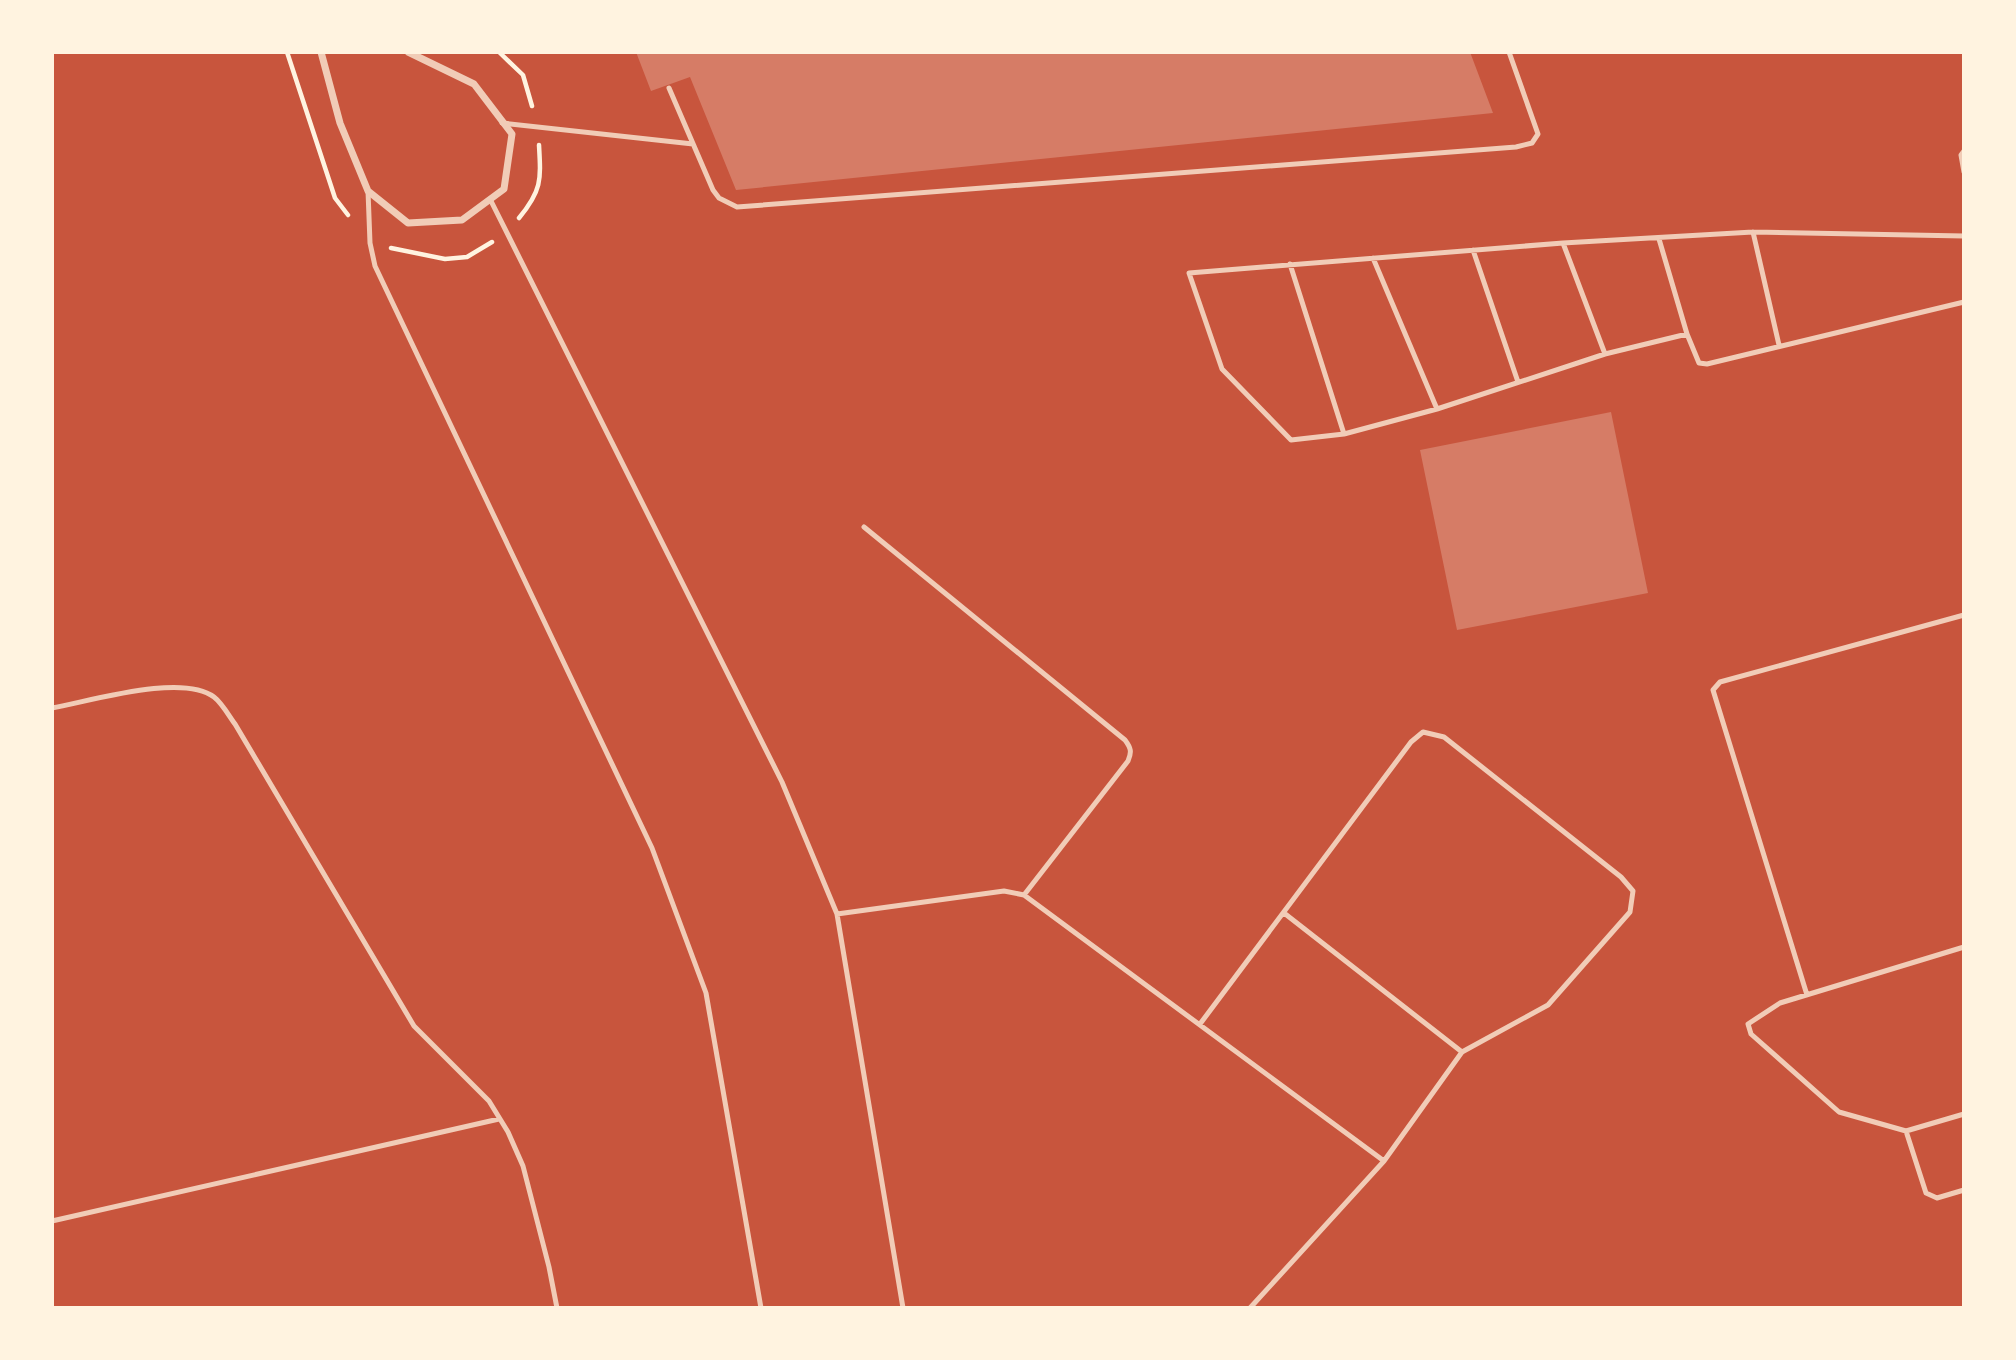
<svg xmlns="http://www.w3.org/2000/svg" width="2016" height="1360" font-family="'Fira Sans',sans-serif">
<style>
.building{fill:#d67c66}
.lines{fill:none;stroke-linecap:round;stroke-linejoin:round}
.path{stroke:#fff3e0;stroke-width:4.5}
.service{stroke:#f1ccb7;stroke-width:5}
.minor{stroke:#f1ccb7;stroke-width:7}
</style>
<rect width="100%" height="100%" fill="#c8553d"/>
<!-- building -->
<path class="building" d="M 636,52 L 1470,52 L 1493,113 L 736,190 L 690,77 L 651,91 Z
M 1611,412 L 1648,593 L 1457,630 L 1420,450 Z"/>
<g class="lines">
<!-- path -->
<path class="path" d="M 287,52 L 335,198 L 348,215
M 499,52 L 523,75 L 532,106
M 519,218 C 542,190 541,180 539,145
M 391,248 L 445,259 L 467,257 L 492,242"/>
<!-- service -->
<path class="service" d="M 669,88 L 713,190 L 719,198 L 737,207 L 1516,147 L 1532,143 L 1538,134 L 1509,52
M 502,123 L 693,144
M 1964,151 L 1961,155 L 1964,172
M 368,191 L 370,243 L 375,266 L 652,848 L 706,993 L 761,1308
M 490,199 L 782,782 L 837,914 L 903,1308
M 1753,232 L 1779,345
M 1964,236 L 1753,232 L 1563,243 L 1189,273 L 1222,369 L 1291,440 L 1344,434 L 1437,409 L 1605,354 L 1687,334 L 1699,363 L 1707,364 L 1964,302
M 1659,239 L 1687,334
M 1563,243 L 1605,354
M 1473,250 L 1518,382
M 1373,258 L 1437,409
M 1290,264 L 1344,434
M 864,527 L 1125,740 C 1131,748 1132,752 1128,761 L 1024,895
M 52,708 C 91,701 182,673 214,697 C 222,703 229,716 235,724 L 414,1026 L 489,1101 L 508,1132 L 523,1166 L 549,1267 L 557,1308
M 1284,913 L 1462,1052
M 837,914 L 1004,891 L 1024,895 L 1384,1161
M 1964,947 L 1780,1003 L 1748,1024 L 1751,1034 L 1839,1112 L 1906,1131 L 1964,1114
M 1807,995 L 1713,690 L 1720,682 L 1964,615
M 1200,1024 L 1411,742 L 1423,732 L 1444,737 L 1621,877 L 1633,891 L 1630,912 L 1548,1005 L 1462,1052 L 1384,1161 L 1250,1308
M 1906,1131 L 1926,1193 L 1937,1198 L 1964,1190
M 52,1221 L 499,1119"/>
<!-- minor -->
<path class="minor" d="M 321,52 L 340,123 L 368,191 L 408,223 L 462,220 L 504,189 L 512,134 L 474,84 L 408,52"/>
</g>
<!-- border -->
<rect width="2016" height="1360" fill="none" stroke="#fff3e0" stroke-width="108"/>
</svg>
